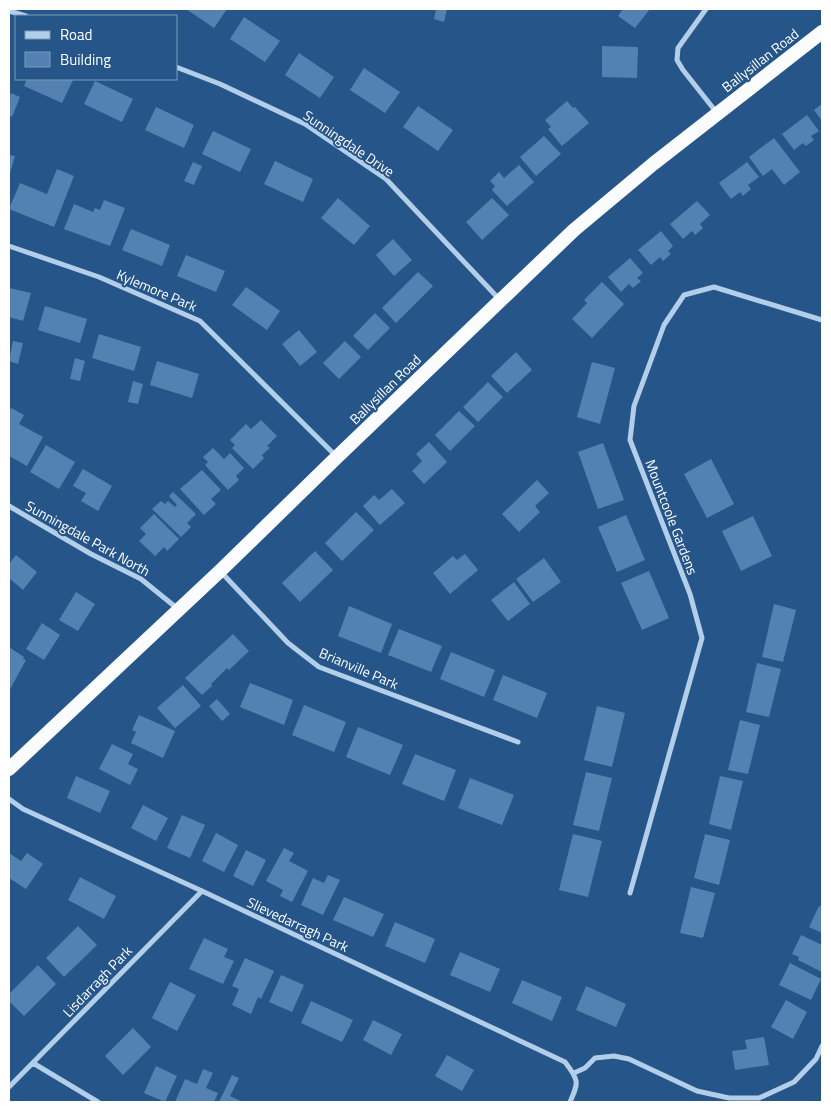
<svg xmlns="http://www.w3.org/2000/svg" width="831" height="1111" font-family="'Titillium Web',sans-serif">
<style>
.building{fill:#5381b2}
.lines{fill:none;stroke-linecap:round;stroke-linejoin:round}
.minor{stroke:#b3cee9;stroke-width:5}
.trunk{stroke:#fafcfe;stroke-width:14}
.labels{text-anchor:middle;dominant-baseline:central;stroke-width:4;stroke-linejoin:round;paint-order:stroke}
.street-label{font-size:14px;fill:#fff;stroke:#265689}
</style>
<rect width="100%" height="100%" fill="#265689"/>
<!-- building -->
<path class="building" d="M 186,9 L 227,9 L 214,28 Z
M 436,9 L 447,9 L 444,22 L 434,19 Z
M 623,9 L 650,9 L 635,28 L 618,16 Z
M 244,17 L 280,41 L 265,62 L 230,39 Z
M 602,46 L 638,47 L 637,78 L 602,77 Z
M 299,53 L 334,77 L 320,98 L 285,75 Z
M 364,68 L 400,92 L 385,113 L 350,90 Z
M 27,79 L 70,79 L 73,80 L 62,103 L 24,86 Z
M 95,81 L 133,99 L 122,122 L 84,104 Z
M 11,93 L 20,97 L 12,117 L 9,115 L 9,98 Z
M 567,101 L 573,108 L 575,107 L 589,123 L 562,146 L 548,129 L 551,127 L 545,120 Z
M 822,104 L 822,121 L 814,110 Z
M 418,106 L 453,130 L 438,151 L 403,127 Z
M 156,107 L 194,125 L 184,148 L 145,130 Z
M 807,115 L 819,131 L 811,136 L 814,140 L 806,146 L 803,143 L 794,150 L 782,134 Z
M 213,131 L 251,149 L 240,172 L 202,154 Z
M 544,136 L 561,154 L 536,176 L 520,157 Z
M 774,138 L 800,172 L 784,185 L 772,169 L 763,176 L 749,157 Z
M 9,155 L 15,156 L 10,173 L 9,173 Z
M 275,161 L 313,179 L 303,202 L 264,184 Z
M 193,162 L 202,166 L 194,185 L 184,181 Z
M 747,162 L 759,177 L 748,185 L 751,189 L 743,196 L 740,192 L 731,199 L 719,183 Z
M 519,165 L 534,182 L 507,206 L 492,190 L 495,186 L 490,181 L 499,172 L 504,178 Z
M 57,169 L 74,176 L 54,227 L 9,209 L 20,183 L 47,194 Z
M 338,198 L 370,226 L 354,245 L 321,218 Z
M 492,198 L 509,215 L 482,240 L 466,222 Z
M 104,200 L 125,208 L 110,246 L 64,229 L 74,204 L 93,212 L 95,208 L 100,210 Z
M 697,201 L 710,215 L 700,224 L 703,228 L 695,235 L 692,231 L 683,239 L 670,224 Z
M 131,229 L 170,245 L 162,266 L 122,250 Z
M 661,231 L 673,246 L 668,251 L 671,254 L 663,261 L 660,257 L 651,265 L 638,250 Z
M 393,239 L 412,260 L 394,276 L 376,255 Z
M 186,255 L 225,271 L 216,292 L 177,276 Z
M 630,258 L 643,273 L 637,278 L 641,281 L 633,288 L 629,284 L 621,292 L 608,277 Z
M 418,272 L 433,286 L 396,323 L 382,308 Z
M 602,282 L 624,304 L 592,338 L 572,319 L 587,303 L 584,300 Z
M 246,287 L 280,311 L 267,330 L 232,305 Z
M 9,288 L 31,293 L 23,321 L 9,317 Z
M 45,306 L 87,319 L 80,343 L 38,330 Z
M 375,313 L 390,328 L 368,350 L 353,336 Z
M 299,330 L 317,352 L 300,366 L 282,344 Z
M 99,334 L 141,347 L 134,371 L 92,358 Z
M 13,341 L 23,343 L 18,364 L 9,361 Z
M 345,341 L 361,357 L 339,379 L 323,363 Z
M 516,352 L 532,370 L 507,393 L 491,376 Z
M 75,358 L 85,361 L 80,381 L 70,379 Z
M 157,361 L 199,374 L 192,398 L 150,385 Z
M 592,362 L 615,368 L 600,424 L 577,417 Z
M 133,381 L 143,384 L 138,404 L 128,402 Z
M 488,382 L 503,397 L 478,422 L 463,407 Z
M 11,408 L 24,415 L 19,424 L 43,437 L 27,466 L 9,456 L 9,413 Z
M 459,411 L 475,426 L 450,451 L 435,435 Z
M 261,420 L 277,436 L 267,446 L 270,448 L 262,455 L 264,458 L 253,469 L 232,448 L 235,445 L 230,440 L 246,424 L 251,429 Z
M 429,442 L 447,462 L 424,484 L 412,471 L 422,461 L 416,454 Z
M 603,443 L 624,500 L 598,509 L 578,452 Z
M 46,445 L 75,462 L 59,489 L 30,472 Z
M 213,448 L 224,459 L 230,453 L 244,468 L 236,476 L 239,480 L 228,490 L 205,465 L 208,462 L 203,457 Z
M 711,459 L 734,504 L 707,518 L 684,474 Z
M 83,469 L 112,486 L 98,511 L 81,501 L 86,493 L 73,486 Z
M 202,470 L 221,490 L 211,499 L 216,504 L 204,515 L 180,489 Z
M 537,480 L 549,493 L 535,506 L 540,512 L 519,532 L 502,514 Z
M 392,489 L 405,503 L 380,525 L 363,506 L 374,495 L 379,500 Z
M 173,492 L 196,514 L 187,523 L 191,527 L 181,537 L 152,509 L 161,501 L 165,504 L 168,501 L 175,507 L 177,505 L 169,496 Z
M 356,512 L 374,530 L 342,561 L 325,543 Z
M 154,514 L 179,539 L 167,551 L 164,547 L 155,556 L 139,541 L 146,534 L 140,528 Z
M 626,515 L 645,560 L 617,572 L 598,527 Z
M 753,516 L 772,556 L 741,571 L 722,531 Z
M 315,551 L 333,570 L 300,602 L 282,583 Z
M 465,554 L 478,570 L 450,594 L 433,573 L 453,556 L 457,560 Z
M 16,555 L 37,572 L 23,590 L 9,578 L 9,564 Z
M 544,558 L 561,582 L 533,602 L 516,579 Z
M 649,571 L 669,618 L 642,630 L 621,583 Z
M 514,582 L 530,604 L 508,621 L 491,600 Z
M 76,592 L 95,604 L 78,631 L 59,620 Z
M 774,604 L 796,610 L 783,662 L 762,657 Z
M 349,606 L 392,624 L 381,653 L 338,636 Z
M 42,623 L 60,635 L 44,660 L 26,649 Z
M 399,629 L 442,646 L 431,672 L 388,655 Z
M 233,634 L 249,651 L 229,670 L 227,668 L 211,684 L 212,686 L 202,695 L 185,678 Z
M 9,647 L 24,657 L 23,659 L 26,660 L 9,691 Z
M 451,652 L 495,670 L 484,697 L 440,679 Z
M 757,663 L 781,669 L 769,717 L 746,712 Z
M 503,675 L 547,693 L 537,718 L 493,700 Z
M 250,683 L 293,700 L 284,725 L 240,707 Z
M 183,685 L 201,706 L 175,728 L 157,708 Z
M 217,699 L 230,714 L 222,721 L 209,706 Z
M 304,705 L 346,722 L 334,752 L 292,735 Z
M 597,706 L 625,713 L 612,767 L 584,760 Z
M 139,715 L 175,731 L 163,758 L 131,743 L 136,732 L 132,730 Z
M 740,720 L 760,725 L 748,774 L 728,770 Z
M 358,727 L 403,745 L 390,775 L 346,757 Z
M 112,744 L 133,754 L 128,764 L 138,769 L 130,785 L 99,769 Z
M 415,754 L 456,770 L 444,801 L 402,784 Z
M 586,772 L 612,778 L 599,831 L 573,825 Z
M 76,776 L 110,791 L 100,813 L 67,798 Z
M 720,776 L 743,781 L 731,830 L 709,824 Z
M 470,778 L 514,795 L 502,825 L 458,808 Z
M 143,805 L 168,818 L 156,841 L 131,828 Z
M 182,815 L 205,825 L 190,858 L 167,848 Z
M 216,833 L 238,845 L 224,872 L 202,861 Z
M 573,834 L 602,841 L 588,897 L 559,890 Z
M 705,834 L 730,840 L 719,885 L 694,878 Z
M 284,848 L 294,853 L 289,861 L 308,871 L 292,902 L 280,896 L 283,890 L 266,881 Z
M 246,850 L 266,860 L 253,886 L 233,876 Z
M 9,853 L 21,861 L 27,853 L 43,864 L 26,889 L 9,878 Z
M 328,875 L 340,880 L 323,915 L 301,905 L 313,878 L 324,883 Z
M 80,877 L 116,896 L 104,919 L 68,900 Z
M 691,887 L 715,893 L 703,938 L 680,933 Z
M 344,897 L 384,914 L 373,937 L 333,920 Z
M 819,906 L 822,907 L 822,933 L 809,927 Z
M 395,922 L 435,939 L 425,963 L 385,946 Z
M 78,926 L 97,945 L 64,977 L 46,958 Z
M 801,935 L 822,945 L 822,972 L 798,960 L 799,957 L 792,954 Z
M 204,938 L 228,949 L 224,957 L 234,961 L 223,984 L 189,969 Z
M 460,952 L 500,969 L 490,992 L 450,975 Z
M 245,958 L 274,971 L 261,999 L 258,997 L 251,1014 L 232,1005 L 239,989 L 232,986 Z
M 790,963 L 821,979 L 811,1000 L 779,985 Z
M 38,965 L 56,984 L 24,1016 L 9,1001 L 9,994 Z
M 281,975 L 304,985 L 292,1012 L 269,1002 Z
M 522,980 L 562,997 L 552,1021 L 512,1003 Z
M 170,982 L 196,995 L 177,1031 L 152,1018 Z
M 586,986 L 626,1004 L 616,1027 L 576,1010 Z
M 786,1000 L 807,1012 L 793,1039 L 771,1027 Z
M 311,1001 L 353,1020 L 342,1042 L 301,1023 Z
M 373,1020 L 402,1034 L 391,1055 L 363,1040 Z
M 133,1028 L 151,1047 L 123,1075 L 105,1056 Z
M 764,1037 L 769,1065 L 735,1070 L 732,1051 L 747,1049 L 745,1040 Z
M 447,1055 L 474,1070 L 462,1091 L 435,1076 Z
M 156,1066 L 177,1076 L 165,1102 L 144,1093 Z
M 203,1069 L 213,1073 L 206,1088 L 218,1093 L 214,1102 L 175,1102 L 185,1079 L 197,1084 Z
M 232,1075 L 239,1078 L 230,1096 L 243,1102 L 219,1102 Z"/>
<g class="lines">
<!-- minor -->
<path class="minor" d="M 706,9 L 678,48 L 677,60 L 683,70 L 717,113
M 9,11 L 26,16
M 176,67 L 220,84 L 305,124 L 386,179 L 500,300
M 9,246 L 99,277 L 200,321 L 336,456
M 9,506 L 91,554 L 141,579 L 178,609
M 221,572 L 288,643 L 319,667 L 518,742
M 9,799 L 23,809 L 202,891 L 565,1062 C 579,1080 579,1082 570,1102
M 630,893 L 702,638 L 690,594 L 630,440 L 634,406 L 664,325 L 684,295 L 714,287 L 822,320
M 33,1063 L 98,1102
M 574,1073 L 585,1068 L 595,1058 L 614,1056 L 629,1059 L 697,1091 L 729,1098 L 759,1098 L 794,1082 L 816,1059 L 822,1046
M 9,1087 L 202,891"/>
<!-- trunk -->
<path class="trunk" d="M 9,769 L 220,571 L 337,457 L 574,230 L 653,164 L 822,32"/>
</g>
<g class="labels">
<!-- street labels -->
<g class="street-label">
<text transform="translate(760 60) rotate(-38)">Ballysillan Road</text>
<text transform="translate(349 143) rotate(34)">Sunningdale Drive</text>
<text transform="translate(157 290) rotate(23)">Kylemore Park</text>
<text transform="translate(385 389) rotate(-44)">Ballysillan Road</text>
<text transform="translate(672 517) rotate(69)">Mountcoole Gardens</text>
<text transform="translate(88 538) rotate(29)">Sunningdale Park North</text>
<text transform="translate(359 668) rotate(23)">Brianville Park</text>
<text transform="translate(298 924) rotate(25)">Slievedarragh Park</text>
<text transform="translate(97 981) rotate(-46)">Lisdarragh Park</text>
</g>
</g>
<!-- border -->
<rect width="831" height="1111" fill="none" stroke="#ffffff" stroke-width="20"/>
<!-- legend -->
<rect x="15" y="15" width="162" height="65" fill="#265689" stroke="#7d9ab8"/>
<rect x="25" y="31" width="25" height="8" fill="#b3cee9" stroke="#7d9ab8"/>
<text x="60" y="40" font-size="15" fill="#ffffff">Road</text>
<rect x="25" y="52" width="25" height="15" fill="#5381b2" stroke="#7d9ab8"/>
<text x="60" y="65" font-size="15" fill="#ffffff">Building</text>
</svg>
